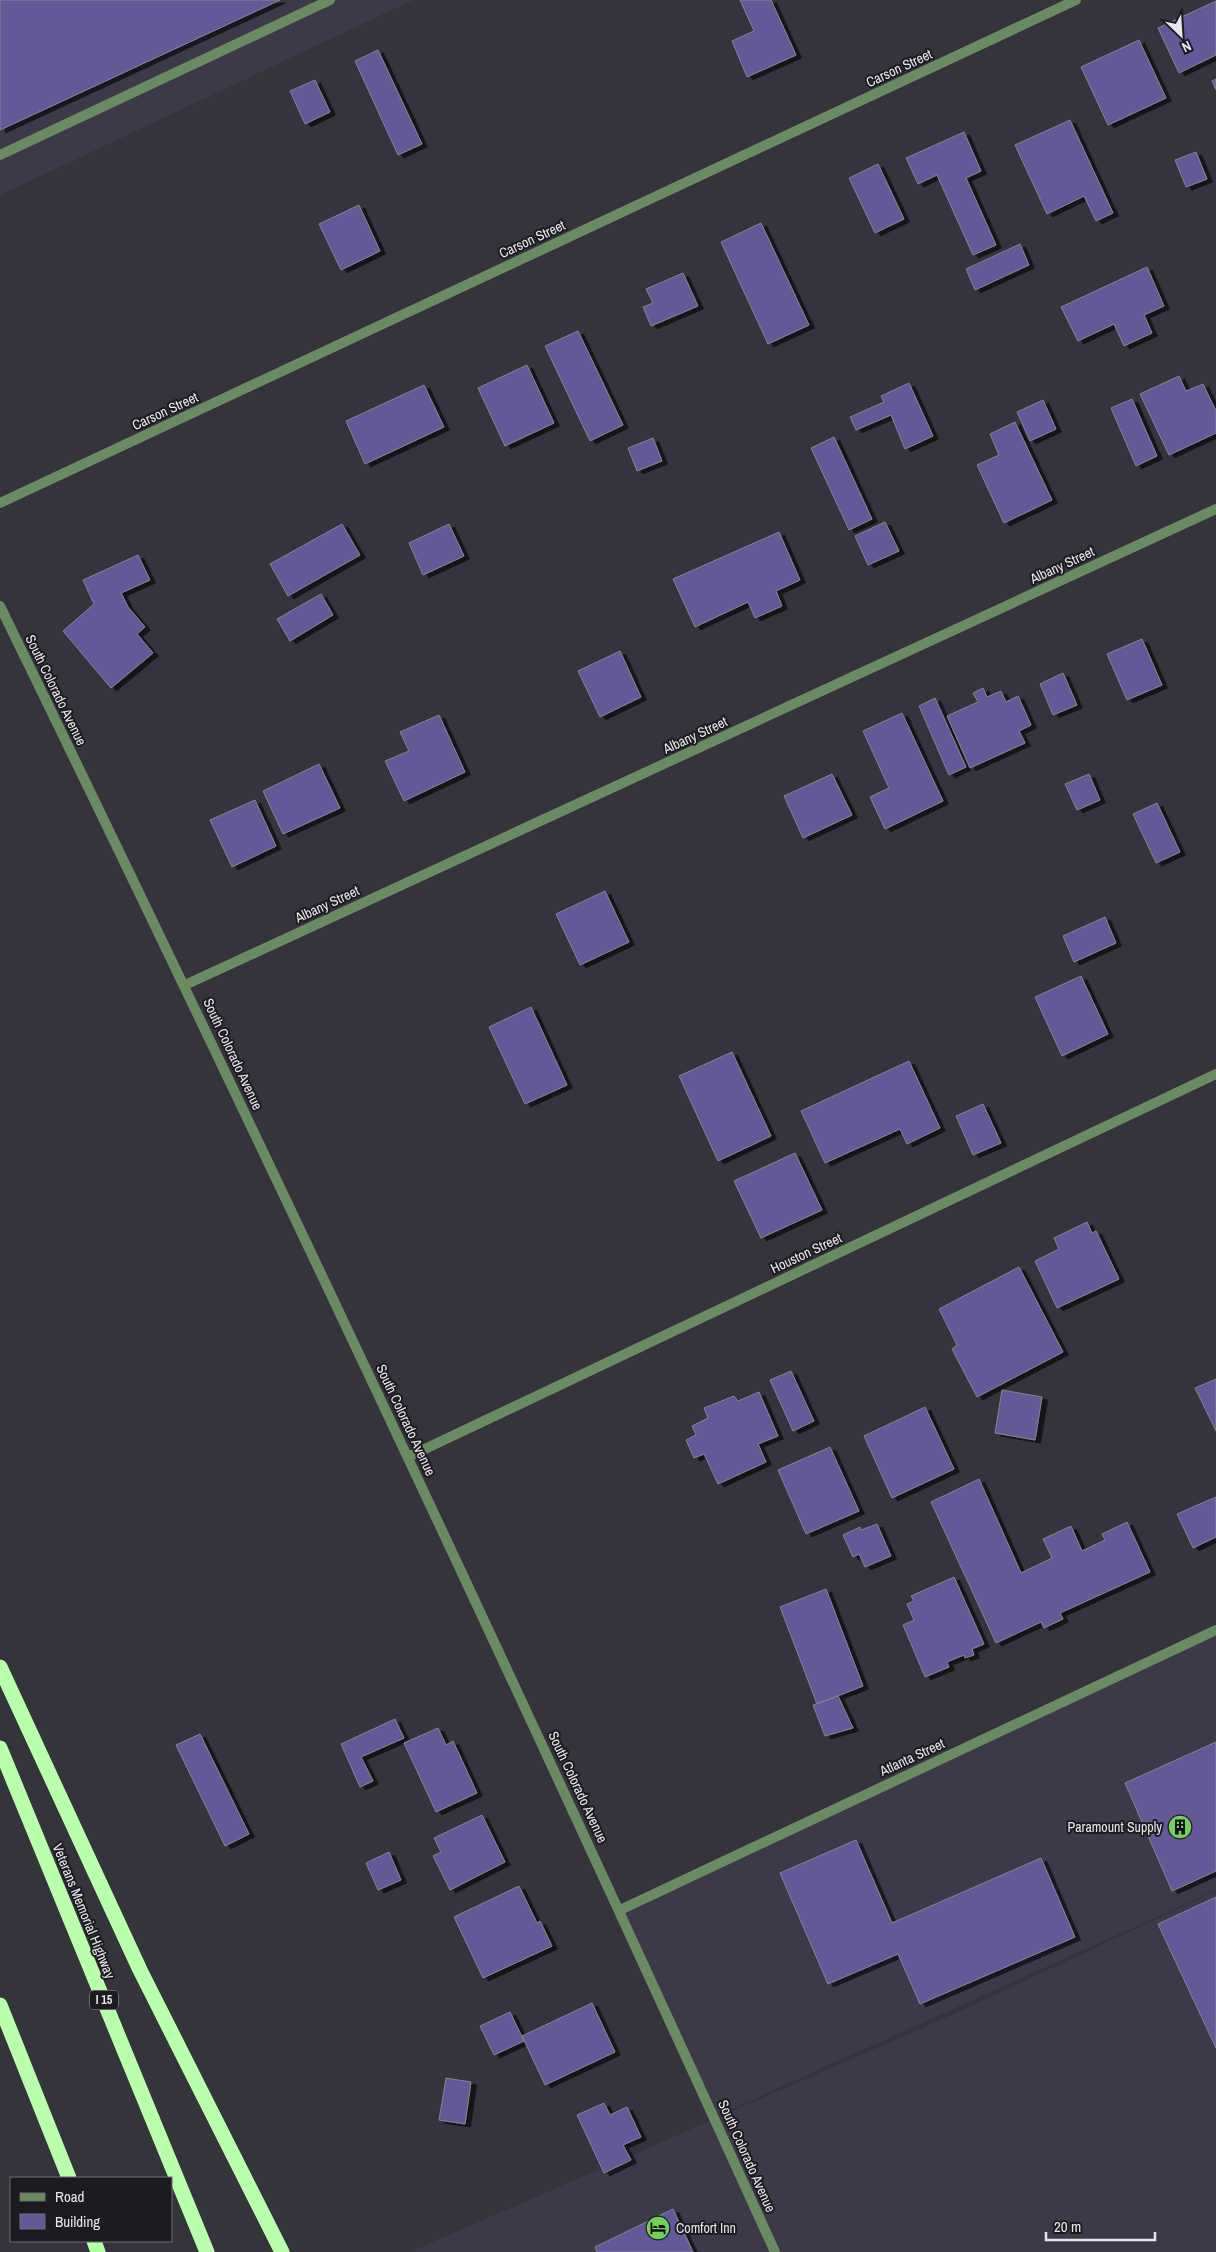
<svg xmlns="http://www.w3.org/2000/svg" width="1216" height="2252" font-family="'Archivo Narrow',sans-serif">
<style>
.built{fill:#3c3a49}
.building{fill:#655899;stroke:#85838e;filter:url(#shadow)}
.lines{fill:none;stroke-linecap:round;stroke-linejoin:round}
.lane{stroke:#688b61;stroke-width:10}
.street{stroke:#688b61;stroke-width:10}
.highway{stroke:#b9feaa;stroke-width:15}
.labels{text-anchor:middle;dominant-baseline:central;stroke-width:4;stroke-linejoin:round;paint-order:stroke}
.shield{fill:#1c1c20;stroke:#aaa9af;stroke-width:1}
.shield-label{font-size:12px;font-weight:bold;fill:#e7e6ec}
.street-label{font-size:14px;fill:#e7e6ec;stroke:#1c1c20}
.poi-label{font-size:14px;fill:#e7e6ec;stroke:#1c1c20;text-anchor:end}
</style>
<defs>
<filter id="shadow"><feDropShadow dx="5.5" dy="3" stdDeviation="0" flood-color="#0009"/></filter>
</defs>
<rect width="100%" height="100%" fill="#35343c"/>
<!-- built -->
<path class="built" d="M 0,0 L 413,0 L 0,195 Z
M 1216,1630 L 1216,1890 L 714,2117 L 620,1910 Z
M 1216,1891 L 1216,2252 L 410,2252 L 950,2016 Z"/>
<!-- building -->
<path class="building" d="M 0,0 L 280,0 L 0,130 Z
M 740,0 L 771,0 L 796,55 L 747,77 L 732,41 L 754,31 Z
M 1216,1 L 1216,55 L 1179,73 L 1158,28 Z
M 1139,40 L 1166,98 L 1108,125 L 1081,67 Z
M 378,50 L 422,144 L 398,155 L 355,61 Z
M 1216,79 L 1216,90 L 1212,81 Z
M 315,80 L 330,112 L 305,124 L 290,91 Z
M 1070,120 L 1113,213 L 1096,221 L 1084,196 L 1047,214 L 1015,145 Z
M 964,132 L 981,171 L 966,178 L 996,245 L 973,255 L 937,175 L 918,184 L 906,158 Z
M 1196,152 L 1207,179 L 1186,187 L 1175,160 Z
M 878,164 L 904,219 L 875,233 L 849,178 Z
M 359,205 L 380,251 L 341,270 L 319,224 Z
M 761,223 L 809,325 L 768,344 L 721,242 Z
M 1020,244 L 1029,265 L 975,290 L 966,269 Z
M 1147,267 L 1164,306 L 1144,315 L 1152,333 L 1124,346 L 1114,324 L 1078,341 L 1061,307 Z
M 683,273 L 698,306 L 651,326 L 643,307 L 653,303 L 646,289 Z
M 578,331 L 623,425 L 590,441 L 545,346 Z
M 527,365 L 554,423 L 505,446 L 478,388 Z
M 1179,376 L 1186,391 L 1203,384 L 1216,411 L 1216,433 L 1169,455 L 1140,394 Z
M 909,383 L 933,436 L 905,449 L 891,415 L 856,430 L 850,417 L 884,402 L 881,396 Z
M 424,385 L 444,427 L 365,464 L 346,421 Z
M 1132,399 L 1157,456 L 1136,466 L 1111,408 Z
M 1043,400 L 1056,429 L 1030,441 L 1017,412 Z
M 1015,422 L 1052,500 L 1004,523 L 977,465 L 999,455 L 990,434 Z
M 834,437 L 872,519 L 849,530 L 811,448 Z
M 653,438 L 662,461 L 637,471 L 628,448 Z
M 885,522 L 899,551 L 868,565 L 855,536 Z
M 342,524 L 360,555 L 288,596 L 270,564 Z
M 449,524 L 464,556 L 423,575 L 409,543 Z
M 779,532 L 800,580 L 776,591 L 782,606 L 755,618 L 748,602 L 695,627 L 673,579 Z
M 138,555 L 150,580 L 121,593 L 128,607 L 145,627 L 137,634 L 153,653 L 111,688 L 63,631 L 94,604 L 83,580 Z
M 321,594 L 333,615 L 290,641 L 277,619 Z
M 1142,639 L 1162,685 L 1127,700 L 1107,654 Z
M 620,651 L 641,697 L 600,717 L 578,671 Z
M 1063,673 L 1077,705 L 1053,715 L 1040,684 Z
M 983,688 L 987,697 L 1001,691 L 1006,702 L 1018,696 L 1031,725 L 1019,731 L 1025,743 L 970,768 L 947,716 L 978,702 L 973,693 Z
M 935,698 L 966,767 L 949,775 L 919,706 Z
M 902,713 L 943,801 L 885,829 L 870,797 L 889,788 L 863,731 Z
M 439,715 L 465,772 L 404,801 L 385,761 L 409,751 L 400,732 Z
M 319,764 L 340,808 L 283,834 L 263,791 Z
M 832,774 L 852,815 L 803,838 L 784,796 Z
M 1089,774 L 1100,800 L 1077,810 L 1065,784 Z
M 255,800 L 276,846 L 232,867 L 210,820 Z
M 1157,803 L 1180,852 L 1156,863 L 1133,814 Z
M 605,891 L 629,942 L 580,965 L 556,914 Z
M 1105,917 L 1116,943 L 1074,962 L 1063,936 Z
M 1081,976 L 1108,1034 L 1062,1056 L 1035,997 Z
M 531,1007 L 567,1085 L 525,1104 L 489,1027 Z
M 732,1052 L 771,1136 L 718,1161 L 679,1076 Z
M 909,1061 L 940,1128 L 907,1144 L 900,1129 L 825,1163 L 801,1111 Z
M 983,1104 L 1001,1143 L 973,1155 L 956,1116 Z
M 795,1153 L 822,1210 L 761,1238 L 734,1181 Z
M 1087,1222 L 1092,1233 L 1096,1231 L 1119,1279 L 1057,1308 L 1035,1261 L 1059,1249 L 1054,1238 Z
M 1019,1267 L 1063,1352 L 977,1397 L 952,1349 L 957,1345 L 939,1309 Z
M 791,1371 L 814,1421 L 793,1431 L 770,1380 Z
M 1216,1379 L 1216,1431 L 1195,1388 Z
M 1002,1390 L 1042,1397 L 1035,1440 L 995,1433 Z
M 759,1392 L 778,1436 L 758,1444 L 766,1462 L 718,1484 L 704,1454 L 694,1458 L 686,1440 L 696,1435 L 692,1426 L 708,1418 L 704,1408 L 734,1396 L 738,1401 Z
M 925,1407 L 954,1469 L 892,1498 L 864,1436 Z
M 830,1447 L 859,1511 L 806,1534 L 778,1470 Z
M 979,1479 L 1021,1573 L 1052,1558 L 1043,1539 L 1071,1526 L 1082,1551 L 1105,1540 L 1102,1534 L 1127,1522 L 1150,1572 L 1060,1613 L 1063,1619 L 1044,1628 L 1041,1622 L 996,1643 L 931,1502 Z
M 1216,1497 L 1216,1537 L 1193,1548 L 1177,1514 Z
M 877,1524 L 891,1556 L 865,1567 L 859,1554 L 853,1557 L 843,1535 L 860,1527 L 861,1530 Z
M 954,1577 L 984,1644 L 972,1649 L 974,1655 L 965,1658 L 964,1655 L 947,1662 L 949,1667 L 925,1677 L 903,1625 L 914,1620 L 907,1604 L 914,1601 L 911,1596 Z
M 826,1589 L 863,1686 L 817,1704 L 780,1607 Z
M 838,1696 L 853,1728 L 825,1736 L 813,1705 Z
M 395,1719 L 404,1738 L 361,1757 L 373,1781 L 360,1787 L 341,1744 Z
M 438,1728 L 446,1745 L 453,1741 L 477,1793 L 436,1812 L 404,1743 Z
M 200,1734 L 249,1834 L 225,1846 L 176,1745 Z
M 1216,1742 L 1216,1871 L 1172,1891 L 1125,1783 Z
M 482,1815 L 505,1862 L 450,1890 L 433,1856 L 441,1852 L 434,1838 Z
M 856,1840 L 892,1923 L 1041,1858 L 1075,1937 L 920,2004 L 898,1954 L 828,1984 L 780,1873 Z
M 389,1852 L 401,1880 L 378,1890 L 366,1863 Z
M 519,1886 L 537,1923 L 540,1921 L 552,1946 L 483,1978 L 454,1917 Z
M 1216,1897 L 1216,2048 L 1158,1924 Z
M 592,2003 L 615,2052 L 545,2085 L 522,2036 Z
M 510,2012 L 524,2041 L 494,2055 L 480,2026 Z
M 446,2078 L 471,2082 L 465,2124 L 439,2120 Z
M 604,2103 L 610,2115 L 627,2107 L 641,2137 L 623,2145 L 631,2160 L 604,2173 L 577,2115 Z
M 673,2209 L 693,2252 L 597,2252 L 595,2247 Z"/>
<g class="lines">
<!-- lane -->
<path class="lane" d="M 0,155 L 330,0"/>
<!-- street -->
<path class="street" d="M 0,503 L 1076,0
M 0,606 C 266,1151 524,1700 775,2252
M 185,985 L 1216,509
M 408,1457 L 1216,1074
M 620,1910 L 1216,1630"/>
<!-- highway -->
<path class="highway" d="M 0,1667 L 140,1970 L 282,2252
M 0,1748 L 207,2252
M 0,2005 L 69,2178
M 94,2241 L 98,2252"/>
</g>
<!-- icons -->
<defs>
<g id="building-disc" transform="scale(1.25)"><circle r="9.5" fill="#72d25d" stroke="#1c1c20"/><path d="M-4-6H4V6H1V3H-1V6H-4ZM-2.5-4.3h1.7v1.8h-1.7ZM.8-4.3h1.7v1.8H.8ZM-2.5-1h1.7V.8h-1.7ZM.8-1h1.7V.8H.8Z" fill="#111"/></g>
<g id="hotel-disc" transform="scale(1.25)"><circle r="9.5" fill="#72d25d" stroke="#1c1c20"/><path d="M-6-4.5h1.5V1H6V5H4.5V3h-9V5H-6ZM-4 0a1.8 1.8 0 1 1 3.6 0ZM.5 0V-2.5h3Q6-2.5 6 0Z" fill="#111"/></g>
</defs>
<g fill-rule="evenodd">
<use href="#building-disc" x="1180" y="1827"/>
<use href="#hotel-disc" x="658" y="2228"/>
</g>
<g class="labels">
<!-- shield labels -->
<rect class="shield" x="90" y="1990.5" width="28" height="19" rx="4"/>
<g class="shield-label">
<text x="104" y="2000">I 15</text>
</g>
<!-- street labels -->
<g class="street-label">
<text transform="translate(899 68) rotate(-25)">Carson Street</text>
<text transform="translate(532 239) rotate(-25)">Carson Street</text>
<text transform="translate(165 411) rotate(-25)">Carson Street</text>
<text transform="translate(1062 565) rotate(-25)">Albany Street</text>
<text transform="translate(56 690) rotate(64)">South Colorado Avenue</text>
<text transform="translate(695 735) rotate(-25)">Albany Street</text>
<text transform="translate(327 904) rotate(-25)">Albany Street</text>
<text transform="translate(233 1054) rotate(65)">South Colorado Avenue</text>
<text transform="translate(806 1253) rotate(-25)">Houston Street</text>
<text transform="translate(406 1420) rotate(65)">South Colorado Avenue</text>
<text transform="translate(912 1757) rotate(-25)">Atlanta Street</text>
<text transform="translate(578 1787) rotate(65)">South Colorado Avenue</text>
<text transform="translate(84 1911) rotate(68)">Veterans Memorial Highway</text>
<text transform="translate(747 2156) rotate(66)">South Colorado Avenue</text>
</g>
<!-- poi labels -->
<g class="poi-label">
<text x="1162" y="1827">Paramount Supply</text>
<text x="676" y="2228" text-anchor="start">Comfort Inn</text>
</g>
</g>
<!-- legend -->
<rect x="10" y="2177" width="162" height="65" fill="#1c1c20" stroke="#6d6d72"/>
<rect x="20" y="2193" width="25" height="8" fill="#688b61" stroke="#6d6d72"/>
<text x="55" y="2202" font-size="15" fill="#e7e6ec">Road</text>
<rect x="20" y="2214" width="25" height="15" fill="#655899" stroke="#6d6d72"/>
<text x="55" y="2227" font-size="15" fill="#e7e6ec">Building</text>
<!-- north arrow -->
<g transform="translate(1181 35) rotate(155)" stroke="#1c1c20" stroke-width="4" paint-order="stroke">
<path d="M0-4L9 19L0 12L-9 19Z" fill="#e7e6ec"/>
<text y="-8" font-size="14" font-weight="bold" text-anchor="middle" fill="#e7e6ec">N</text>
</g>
<!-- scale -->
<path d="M1046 2232v8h109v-8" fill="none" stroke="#e7e6ec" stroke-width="2.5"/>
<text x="1054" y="2232" font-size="15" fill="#e7e6ec" stroke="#1c1c20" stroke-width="4" paint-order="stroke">20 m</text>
</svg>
